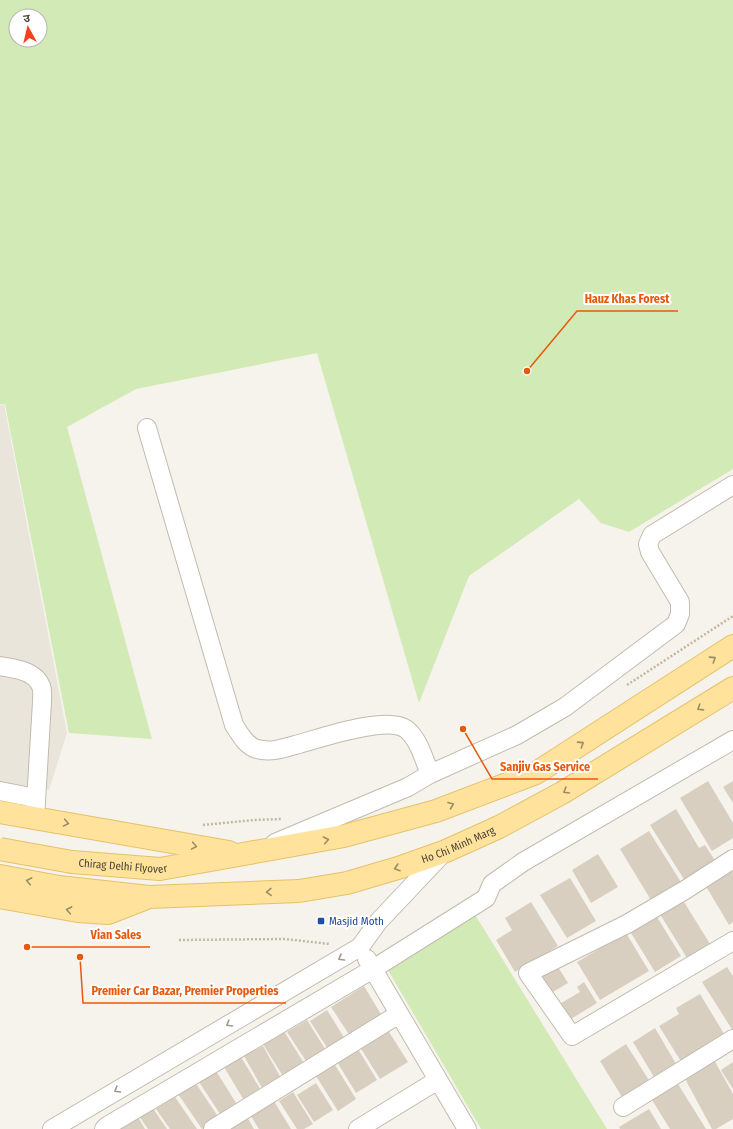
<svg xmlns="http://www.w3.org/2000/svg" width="733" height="1129" font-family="'Fira Sans Condensed','Noto Sans Devanagari',sans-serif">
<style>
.residential{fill:#eae5da}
.green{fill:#d2eab5;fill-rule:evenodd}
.building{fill:#d8cfc1}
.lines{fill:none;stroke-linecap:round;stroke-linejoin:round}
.minor-casing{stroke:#c2bbae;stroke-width:20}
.major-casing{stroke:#e6c16a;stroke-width:24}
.path{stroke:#c4b79f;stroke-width:2.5;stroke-dasharray:2 2;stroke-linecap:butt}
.minor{stroke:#fff;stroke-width:18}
.major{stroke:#ffe39c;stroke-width:22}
.major-bridge-casing{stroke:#e6c16a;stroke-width:24;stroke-linecap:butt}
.major-bridge{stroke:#ffe39c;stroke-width:22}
.oneway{stroke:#9c8c66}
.oneway2{stroke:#9c9892}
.transit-dot{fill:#1a4fb4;stroke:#fff;stroke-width:1.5}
.labels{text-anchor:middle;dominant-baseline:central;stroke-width:4;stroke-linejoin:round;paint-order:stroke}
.street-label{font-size:11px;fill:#4b4439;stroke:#fff}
.transit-label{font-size:11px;fill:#164399;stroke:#fff;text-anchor:start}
.leader{fill:none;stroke:#e8590c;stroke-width:1.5}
.callout-dot{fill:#e8590c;stroke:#fff;stroke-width:1.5}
.callout-label{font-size:12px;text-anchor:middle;font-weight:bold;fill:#e8590c;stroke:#fff;stroke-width:4;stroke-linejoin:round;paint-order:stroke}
</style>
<rect width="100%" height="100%" fill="#f6f3ec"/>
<!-- residential -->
<path class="residential" d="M 4,404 L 67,733 L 49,790 L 0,781 L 0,405 Z"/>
<!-- green -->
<path class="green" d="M 0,0 L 733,0 L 733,469 L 629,532 L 601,523 L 579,499 L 469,576 L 419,703 L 317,353 L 136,389 L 67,427 L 152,739 L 69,733 L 5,404 L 0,404 ZM 16,16 L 40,16 L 40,40 L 16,40 Z
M 474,913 L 607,1129 L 481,1129 L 385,965 Z"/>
<!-- building -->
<path class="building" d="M 708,781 L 733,823 L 733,838 L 712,851 L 680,798 Z
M 733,781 L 733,803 L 723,787 Z
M 676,809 L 699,848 L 705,845 L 716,862 L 685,881 L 650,825 Z
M 649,831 L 684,887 L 654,905 L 620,849 Z
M 598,854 L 618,887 L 591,903 L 572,870 Z
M 730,868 L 733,872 L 733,922 L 729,925 L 704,883 Z
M 570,878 L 596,921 L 567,938 L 540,895 Z
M 681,897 L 710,944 L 687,958 L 658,911 Z
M 531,902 L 558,946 L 515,972 L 496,940 L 512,930 L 505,918 Z
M 657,917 L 681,956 L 655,972 L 631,933 Z
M 626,933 L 649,971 L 600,1000 L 577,962 Z
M 555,962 L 568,983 L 546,996 L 533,975 Z
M 727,967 L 733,976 L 733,1031 L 702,982 Z
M 584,982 L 597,1003 L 566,1022 L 556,1006 L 580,992 L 577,987 Z
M 364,986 L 382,1016 L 350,1036 L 331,1007 Z
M 700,994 L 726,1037 L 682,1063 L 659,1026 L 679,1014 L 676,1008 Z
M 327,1010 L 345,1039 L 328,1049 L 310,1021 Z
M 307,1020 L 327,1052 L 308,1064 L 287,1032 Z
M 386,1027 L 408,1062 L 380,1079 L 358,1044 Z
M 282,1028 L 307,1068 L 286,1081 L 261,1041 Z
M 655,1028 L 679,1069 L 657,1082 L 633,1042 Z
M 355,1044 L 377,1080 L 356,1093 L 334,1057 Z
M 626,1044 L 652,1085 L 625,1102 L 600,1061 Z
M 263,1046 L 281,1078 L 262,1088 L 244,1056 Z
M 238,1052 L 262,1092 L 245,1102 L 221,1062 Z
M 713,1058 L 733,1094 L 733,1119 L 716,1129 L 712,1129 L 683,1075 Z
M 733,1062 L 733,1089 L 721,1070 Z
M 335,1065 L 356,1099 L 338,1111 L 316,1076 Z
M 216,1071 L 238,1106 L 222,1117 L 199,1082 Z
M 195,1082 L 219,1118 L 202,1129 L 178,1094 Z
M 316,1083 L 333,1110 L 314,1122 L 297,1095 Z
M 678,1084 L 706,1129 L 670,1129 L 652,1100 Z
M 293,1092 L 313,1124 L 304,1129 L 297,1129 L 279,1101 Z
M 175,1097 L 197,1129 L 170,1129 L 156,1109 Z
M 272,1098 L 291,1129 L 259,1129 L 249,1113 Z
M 152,1107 L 167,1129 L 148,1129 L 139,1116 Z
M 649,1109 L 661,1129 L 620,1129 L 619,1127 Z
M 246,1115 L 254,1129 L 231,1129 L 229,1125 Z
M 138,1117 L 145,1129 L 119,1129 Z"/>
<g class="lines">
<!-- minor casing -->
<g class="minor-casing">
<path id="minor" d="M 147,428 L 234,725 C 240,734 246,746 257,749 C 271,753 285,748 299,744 C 321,738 387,715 406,729 C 419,739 424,760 430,774
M 0,666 C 15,669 34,670 41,686 C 43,691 42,697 42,702 L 35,818
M 0,791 L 36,798
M 275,843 L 408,787 L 430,774 L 517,735 L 565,707 L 676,624 L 680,614 L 680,602 L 650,552 L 648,544 L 652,535 L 733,485
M 733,859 L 685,890 L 627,924 L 528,973 L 572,1036 L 733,941
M 367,959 L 467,1129
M 623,1107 L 733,1039
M 52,1129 L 360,947 L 378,922 L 445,851
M 104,1129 L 107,1126 L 373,969 L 486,898 L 492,884 L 523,862 L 733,740
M 213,1129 L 399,1014
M 358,1129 L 438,1080"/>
</g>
<!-- major casing -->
<g class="major-casing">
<g id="major">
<path d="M 0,812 L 229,852"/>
<path id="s1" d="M 72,862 L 160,869 L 344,836 L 436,811 L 536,773 L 733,646"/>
<path id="s2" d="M 0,876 L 59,887 L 149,897 L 299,891 L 347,883 L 398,868 L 446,851 L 499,827 L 562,793 L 733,688"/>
<path d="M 0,897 L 78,911 L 108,913 L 144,899"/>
</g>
</g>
<!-- path -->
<path class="path" d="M 627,685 L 733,616
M 203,825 L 254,820 L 281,819
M 179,940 L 285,939 L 330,944"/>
<!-- minor -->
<use href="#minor" class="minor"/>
<!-- major -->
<use href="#major" class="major"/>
<!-- major-bridge casing -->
<g class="major-bridge-casing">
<path id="major-bridge" d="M 0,849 L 72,862"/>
</g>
<!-- major-bridge -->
<use href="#major-bridge" class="major-bridge"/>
</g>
<!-- one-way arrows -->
<defs><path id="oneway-chevron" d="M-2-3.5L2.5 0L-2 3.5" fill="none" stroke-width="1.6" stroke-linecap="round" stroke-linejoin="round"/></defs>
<g class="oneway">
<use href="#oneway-chevron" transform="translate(713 659) rotate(-33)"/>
<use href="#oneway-chevron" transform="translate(700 708) rotate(148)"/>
<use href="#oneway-chevron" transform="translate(581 744) rotate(-33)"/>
<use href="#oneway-chevron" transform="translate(566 791) rotate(149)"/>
<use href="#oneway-chevron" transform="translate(451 805) rotate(-21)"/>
<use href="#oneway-chevron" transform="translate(66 823) rotate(10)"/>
<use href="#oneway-chevron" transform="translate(326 840) rotate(-11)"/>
<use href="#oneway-chevron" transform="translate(194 846) rotate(10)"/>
<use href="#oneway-chevron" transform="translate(397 868) rotate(162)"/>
<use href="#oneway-chevron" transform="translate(29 881) rotate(-169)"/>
<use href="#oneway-chevron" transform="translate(269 892) rotate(178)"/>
<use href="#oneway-chevron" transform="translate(69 910) rotate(-169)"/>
</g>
<g class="oneway2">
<use href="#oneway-chevron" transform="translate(341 958) rotate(150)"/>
<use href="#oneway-chevron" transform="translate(229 1024) rotate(149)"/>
<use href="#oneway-chevron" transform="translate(117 1090) rotate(149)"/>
</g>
<!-- markers -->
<rect class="transit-dot" x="317" y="917" width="8" height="8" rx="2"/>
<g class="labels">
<!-- street labels -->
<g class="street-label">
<text stroke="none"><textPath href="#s2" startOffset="467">Ho Chi Minh Marg</textPath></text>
<text stroke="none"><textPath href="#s1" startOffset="51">Chirag Delhi Flyover</textPath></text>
</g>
<!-- transit labels -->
<g class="transit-label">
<text x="329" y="921">Masjid Moth</text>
</g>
</g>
<!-- callouts -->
<path class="leader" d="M527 371L577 311H678M463 729L492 779H598M27 947L83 947H150M80 957L83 1003H286"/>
<g class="callout-dot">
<circle cx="527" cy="371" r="4"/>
<circle cx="463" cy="729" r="4"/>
<circle cx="27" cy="947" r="4"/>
<circle cx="80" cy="957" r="4"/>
</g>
<g class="callout-label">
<text x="627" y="303">Hauz Khas Forest</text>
<text x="545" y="771">Sanjiv Gas Service</text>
<text x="116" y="939">Vian Sales</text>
<text x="185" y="995">Premier Car Bazar, Premier Properties</text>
</g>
<!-- north arrow -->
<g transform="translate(28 28) rotate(352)"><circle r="19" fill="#ffffff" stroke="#b7b4b0"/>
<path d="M0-3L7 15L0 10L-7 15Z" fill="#fc3f1d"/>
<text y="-6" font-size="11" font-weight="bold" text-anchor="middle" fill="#4b4439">उ</text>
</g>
</svg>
